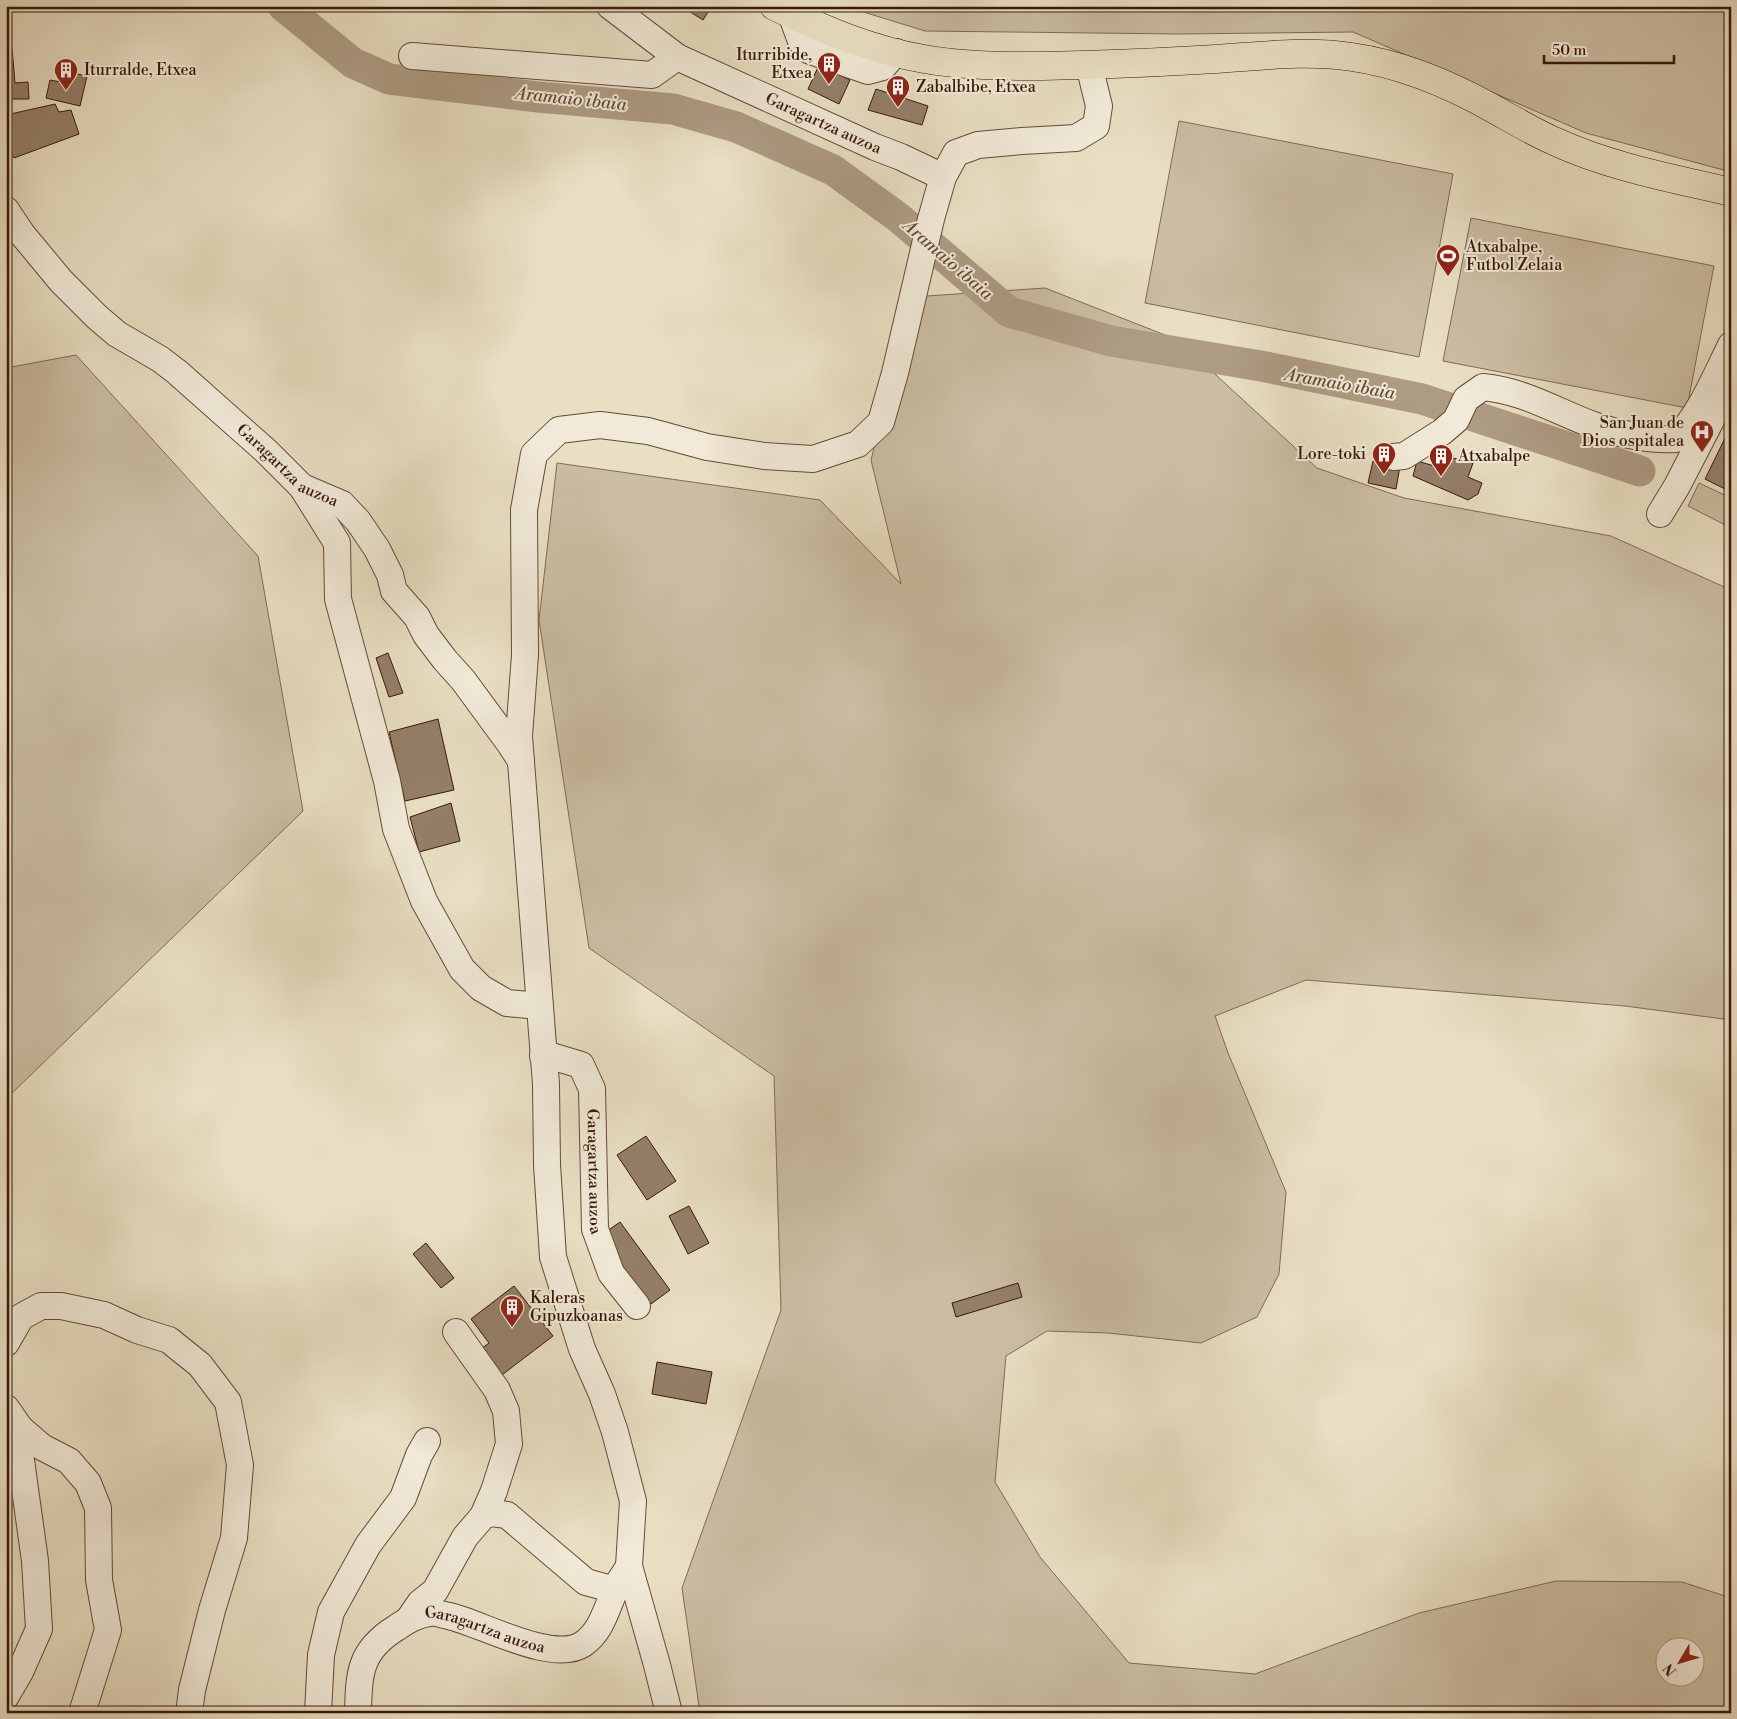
<svg xmlns="http://www.w3.org/2000/svg" width="1737" height="1719" font-family="'Libre Bodoni',serif">
<style>
.green{fill:#cbbda3;stroke:#826a56;fill-rule:evenodd}
.lines{fill:none;stroke-linecap:round;stroke-linejoin:round}
.river{stroke:#ad9b83;stroke-width:31}
.building{fill:#957f69;stroke:#391808}
.minor-casing{stroke:#654a37;stroke-width:28}
.major-casing{stroke:#391808;stroke-width:29}
.minor{stroke:#f1ead8;stroke-width:26}
.major{stroke:#e9dfc3;stroke-width:28}
.labels{text-anchor:middle;dominant-baseline:central;stroke-width:4;stroke-linejoin:round;paint-order:stroke}
.poi-label{font-size:16px;fill:#391808;stroke:#f1ead8;text-anchor:start}
.street-label{font-size:16px;fill:#391808;stroke:#f1ead8}
.water-label{font-size:18px;font-style:italic;fill:#674c39;stroke:#f1ead8}
</style>
<rect width="100%" height="100%" fill="#e9dfc3"/>
<filter id="stains"><feTurbulence type="fractalNoise" baseFrequency=".004" numOctaves="4"/><feColorMatrix values="0 0 0 0 .2 0 0 0 0 .09 0 0 0 0 .02 0 0 0 .5 -.17"/></filter>
<radialGradient id="worn" r=".72"><stop offset=".6" stop-color="#630" stop-opacity="0"/><stop offset="1" stop-color="#630" stop-opacity=".3"/></radialGradient>
<!-- green -->
<path class="green" d="M 844,6 L 1731,6 L 1731,172 L 1586,133 L 1353,32 L 1179,34 L 925,31 Z
M 1179,121 L 1453,174 L 1419,357 L 1145,303 Z
M 1471,218 L 1714,266 L 1687,408 L 1443,361 Z
M 1045,288 L 1178,340 L 1317,468 L 1404,498 L 1611,536 L 1731,590 L 1731,1020 L 1625,1006 L 1306,980 L 1215,1016 L 1228,1053 L 1286,1192 L 1279,1274 L 1257,1317 L 1201,1343 L 1108,1333 L 1047,1331 L 1006,1356 L 995,1482 L 1040,1557 L 1129,1663 L 1255,1674 L 1419,1613 L 1556,1581 L 1682,1582 L 1731,1598 L 1731,1713 L 700,1713 L 682,1588 L 781,1310 L 774,1076 L 589,948 L 539,620 L 557,463 L 820,500 L 901,584 L 871,460 L 912,297 ZM 1664,1646 L 1694,1646 L 1694,1676 L 1664,1676 Z
M 76,355 L 258,556 L 303,811 L 6,1099 L 6,368 Z
M 1699,483 L 1731,498 L 1731,528 L 1688,506 Z"/>
<g class="lines">
<!-- river -->
<path class="river" d="M 283,6 L 353,63 L 389,79 L 538,97 L 673,109 L 736,127 L 833,170 L 899,218 L 1009,312 L 1111,341 L 1261,366 L 1422,399 L 1640,471"/>
</g>
<!-- building -->
<path class="building" d="M 681,6 L 712,6 L 703,20 Z
M 12,48 L 15,83 L 28,82 L 29,99 L 6,99 L 6,49 Z
M 819,65 L 850,80 L 839,104 L 808,89 Z
M 68,72 L 87,76 L 80,106 L 46,98 L 50,80 L 66,83 Z
M 876,89 L 928,106 L 922,125 L 868,110 Z
M 55,104 L 59,112 L 71,110 L 79,134 L 14,158 L 6,142 L 6,115 Z
M 1731,426 L 1731,492 L 1705,479 Z
M 1441,455 L 1473,463 L 1468,477 L 1482,483 L 1478,494 L 1468,500 L 1413,476 L 1417,461 L 1438,467 Z
M 1373,461 L 1400,466 L 1396,489 L 1368,483 Z
M 388,653 L 403,693 L 389,697 L 376,658 Z
M 438,719 L 454,790 L 405,801 L 389,732 Z
M 451,803 L 460,841 L 419,852 L 410,817 Z
M 646,1136 L 676,1181 L 647,1200 L 617,1155 Z
M 689,1206 L 709,1243 L 688,1254 L 669,1216 Z
M 620,1222 L 670,1290 L 651,1304 L 600,1236 Z
M 426,1243 L 454,1278 L 441,1288 L 413,1254 Z
M 1018,1283 L 1022,1297 L 956,1317 L 952,1303 Z
M 514,1286 L 553,1336 L 498,1378 L 478,1351 L 489,1343 L 471,1319 Z
M 657,1362 L 712,1372 L 706,1404 L 652,1394 Z"/>
<g class="lines">
<!-- minor casing -->
<g class="minor-casing">
<g id="minor">
<path id="s1" d="M 610,6 L 677,57 L 875,147 L 901,157 L 943,177"/>
<path d="M 791,14 L 801,41 L 808,50 L 868,71 L 883,67 L 896,52"/>
<path d="M 412,56 L 652,75 L 677,57"/>
<path id="s2" d="M 6,210 L 22,234 L 61,281 L 97,317 L 117,334 L 160,359 L 177,372 L 266,451 L 302,487 L 342,504 L 358,521 L 377,549 L 390,575 L 394,591 L 417,617 L 426,635 L 445,660 L 463,680 L 510,744 L 521,761"/>
<path d="M 1393,457 L 1404,456 L 1442,432 L 1456,420 L 1466,399 L 1483,387 C 1525,391 1557,412 1596,426 C 1619,434 1652,441 1676,439 C 1701,413 1715,377 1731,345"/>
<path d="M 302,487 L 337,543 L 338,599 L 387,781 L 396,829 L 424,901 L 462,969 L 481,988 L 507,1003 L 540,1006"/>
<path d="M 1660,514 L 1677,486 L 1722,399"/>
<path id="s3" d="M 543,1056 L 551,1056 L 581,1065 L 592,1089 L 595,1229 L 611,1273 L 637,1306"/>
<path d="M 456,1332 L 497,1390 L 506,1411 L 509,1444 L 494,1491 L 483,1516"/>
<path d="M 6,1343 L 21,1317 L 41,1306 L 61,1306 L 104,1315 L 137,1330 L 169,1340 L 200,1365 L 228,1402 L 240,1465 L 234,1538 L 212,1610 L 192,1690 L 189,1713"/>
<path d="M 6,1408 L 20,1428 L 42,1447 L 69,1461 L 88,1483 L 98,1508 L 99,1580 L 108,1630 L 82,1713"/>
<path d="M 409,1619 L 420,1603 L 435,1591 L 465,1537 L 483,1516 L 491,1513 L 507,1515 L 586,1582 L 615,1590"/>
<path d="M 6,1696 L 20,1672 L 39,1629 L 35,1561 L 20,1453 L 20,1428"/>
<path d="M 318,1713 L 321,1655 L 331,1612 L 368,1545 L 403,1498 L 419,1455 L 427,1441"/>
<path id="s4" d="M 358,1713 C 359,1674 359,1651 396,1628 C 406,1621 418,1614 430,1613 C 436,1612 443,1615 449,1616 C 483,1624 553,1664 583,1644 C 604,1630 607,1603 619,1582 C 622,1577 626,1572 629,1566"/>
<path d="M 669,1713 L 657,1665 L 629,1566 L 633,1501 L 615,1432 L 602,1394 L 582,1349 L 553,1257 L 547,1165 L 546,1084 L 519,736 L 525,655 L 524,510 L 534,454 L 559,430 L 600,425 L 648,431 L 707,447 L 764,456 L 813,459 L 858,444 L 881,422 L 895,373 L 931,219 L 943,177 L 956,153 L 978,145 L 1022,141 L 1076,138 L 1096,126 L 1099,106 L 1089,65"/>
</g>
</g>
<!-- major casing -->
<g class="major-casing">
<path id="major" d="M 774,6 C 822,29 871,50 924,59 C 963,66 1003,66 1043,66 C 1095,65 1146,63 1198,60 C 1249,58 1301,49 1352,57 C 1401,64 1449,84 1492,108 C 1512,119 1533,132 1554,141 C 1610,167 1671,178 1731,192"/>
</g>
<!-- minor -->
<use href="#minor" class="minor"/>
<!-- major -->
<use href="#major" class="major"/>
</g>
<!-- icons -->
<defs>
<g id="building-pin" transform="scale(1.25)"><path d="M0 17L-7.5 6A9.5 9.5 0 1 1 7.5 6Z" fill="#8f2418" stroke="#f1ead8"/><path d="M-4-6H4V6H1V3H-1V6H-4ZM-2.5-4.3h1.7v1.8h-1.7ZM.8-4.3h1.7v1.8H.8ZM-2.5-1h1.7V.8h-1.7ZM.8-1h1.7V.8H.8Z" fill="#fff"/></g>
<g id="stadium-pin" transform="scale(1.25)"><path d="M0 17L-7.5 6A9.5 9.5 0 1 1 7.5 6Z" fill="#8f2418" stroke="#f1ead8"/><path d="M0-5a6.5 5 0 1 0 0 10a6.5 5 0 1 0 0-10ZM-3.5-1.8h7v3.6h-7Z" fill="#fff"/></g>
<g id="hospital-pin" transform="scale(1.25)"><path d="M0 17L-7.5 6A9.5 9.5 0 1 1 7.5 6Z" fill="#8f2418" stroke="#f1ead8"/><path d="M-5-5h3v3.5h4V-5h3V5h-3V1.5h-4V5h-3Z" fill="#fff"/></g>
</defs>
<g fill-rule="evenodd">
<use href="#building-pin" x="829" y="64"/>
<use href="#building-pin" x="66" y="70"/>
<use href="#building-pin" x="898" y="87"/>
<use href="#stadium-pin" x="1448" y="256"/>
<use href="#hospital-pin" x="1702" y="432"/>
<use href="#building-pin" x="1384" y="454"/>
<use href="#building-pin" x="1441" y="456"/>
<use href="#building-pin" x="512" y="1307"/>
</g>
<g class="labels">
<!-- poi labels -->
<g class="poi-label">
<text x="812" y="55" text-anchor="end">Iturribide,<tspan x="812" dy="18">Etxea</tspan></text>
<text x="84" y="70">Iturralde, Etxea</text>
<text x="916" y="87">Zabalbibe, Etxea</text>
<text x="1466" y="247">Atxabalpe,<tspan x="1466" dy="18">Futbol Zelaia</tspan></text>
<text x="1684" y="423" text-anchor="end">San Juan de<tspan x="1684" dy="18">Dios ospitalea</tspan></text>
<text x="1366" y="454" text-anchor="end">Lore-toki</text>
<text x="1458" y="456">Atxabalpe</text>
<text x="530" y="1298">Kaleras<tspan x="530" dy="18">Gipuzkoanas</tspan></text>
</g>
<!-- street labels -->
<g class="street-label">
<text stroke="none"><textPath href="#s1" startOffset="245">Garagartza auzoa</textPath></text>
<text stroke="none"><textPath href="#s2" startOffset="384">Garagartza auzoa</textPath></text>
<text stroke="none"><textPath href="#s3" startOffset="148">Garagartza auzoa</textPath></text>
<text stroke="none"><textPath href="#s4" startOffset="194">Garagartza auzoa</textPath></text>
</g>
<!-- water labels -->
<g class="water-label">
<text transform="translate(571 99) rotate(6)">Aramaio ibaia</text>
<text transform="translate(948 260) rotate(41)">Aramaio ibaia</text>
<text transform="translate(1340 384) rotate(10)">Aramaio ibaia</text>
</g>
</g>
<!-- margin -->
<rect width="1737" height="1719" fill="none" stroke="#e9dfc3" stroke-width="25"/>
<rect x="8" y="8" width="1722" height="1704" fill="none" stroke="#391808" stroke-width="2.5"/>
<rect x="12" y="12" width="1712" height="1694" fill="none" stroke="#391808"/>
<!-- north arrow -->
<g transform="translate(1680 1662) rotate(232)"><circle r="24" fill="#f1ead8" stroke="#a79685"/>
<path d="M0-4L9 19L0 12L-9 19Z" fill="#8f2418"/>
<text y="-8" font-size="14" font-weight="bold" text-anchor="middle" fill="#391808">N</text>
</g>
<!-- scale -->
<path d="M1544 55v8h130v-8" fill="none" stroke="#391808" stroke-width="2.5"/>
<text x="1552" y="55" font-size="15" fill="#391808" stroke="#f1ead8" stroke-width="4" paint-order="stroke">50 m</text>
<rect width="100%" height="100%" filter="url(#stains)"/>
<rect width="100%" height="100%" fill="url(#worn)"/>
</svg>
